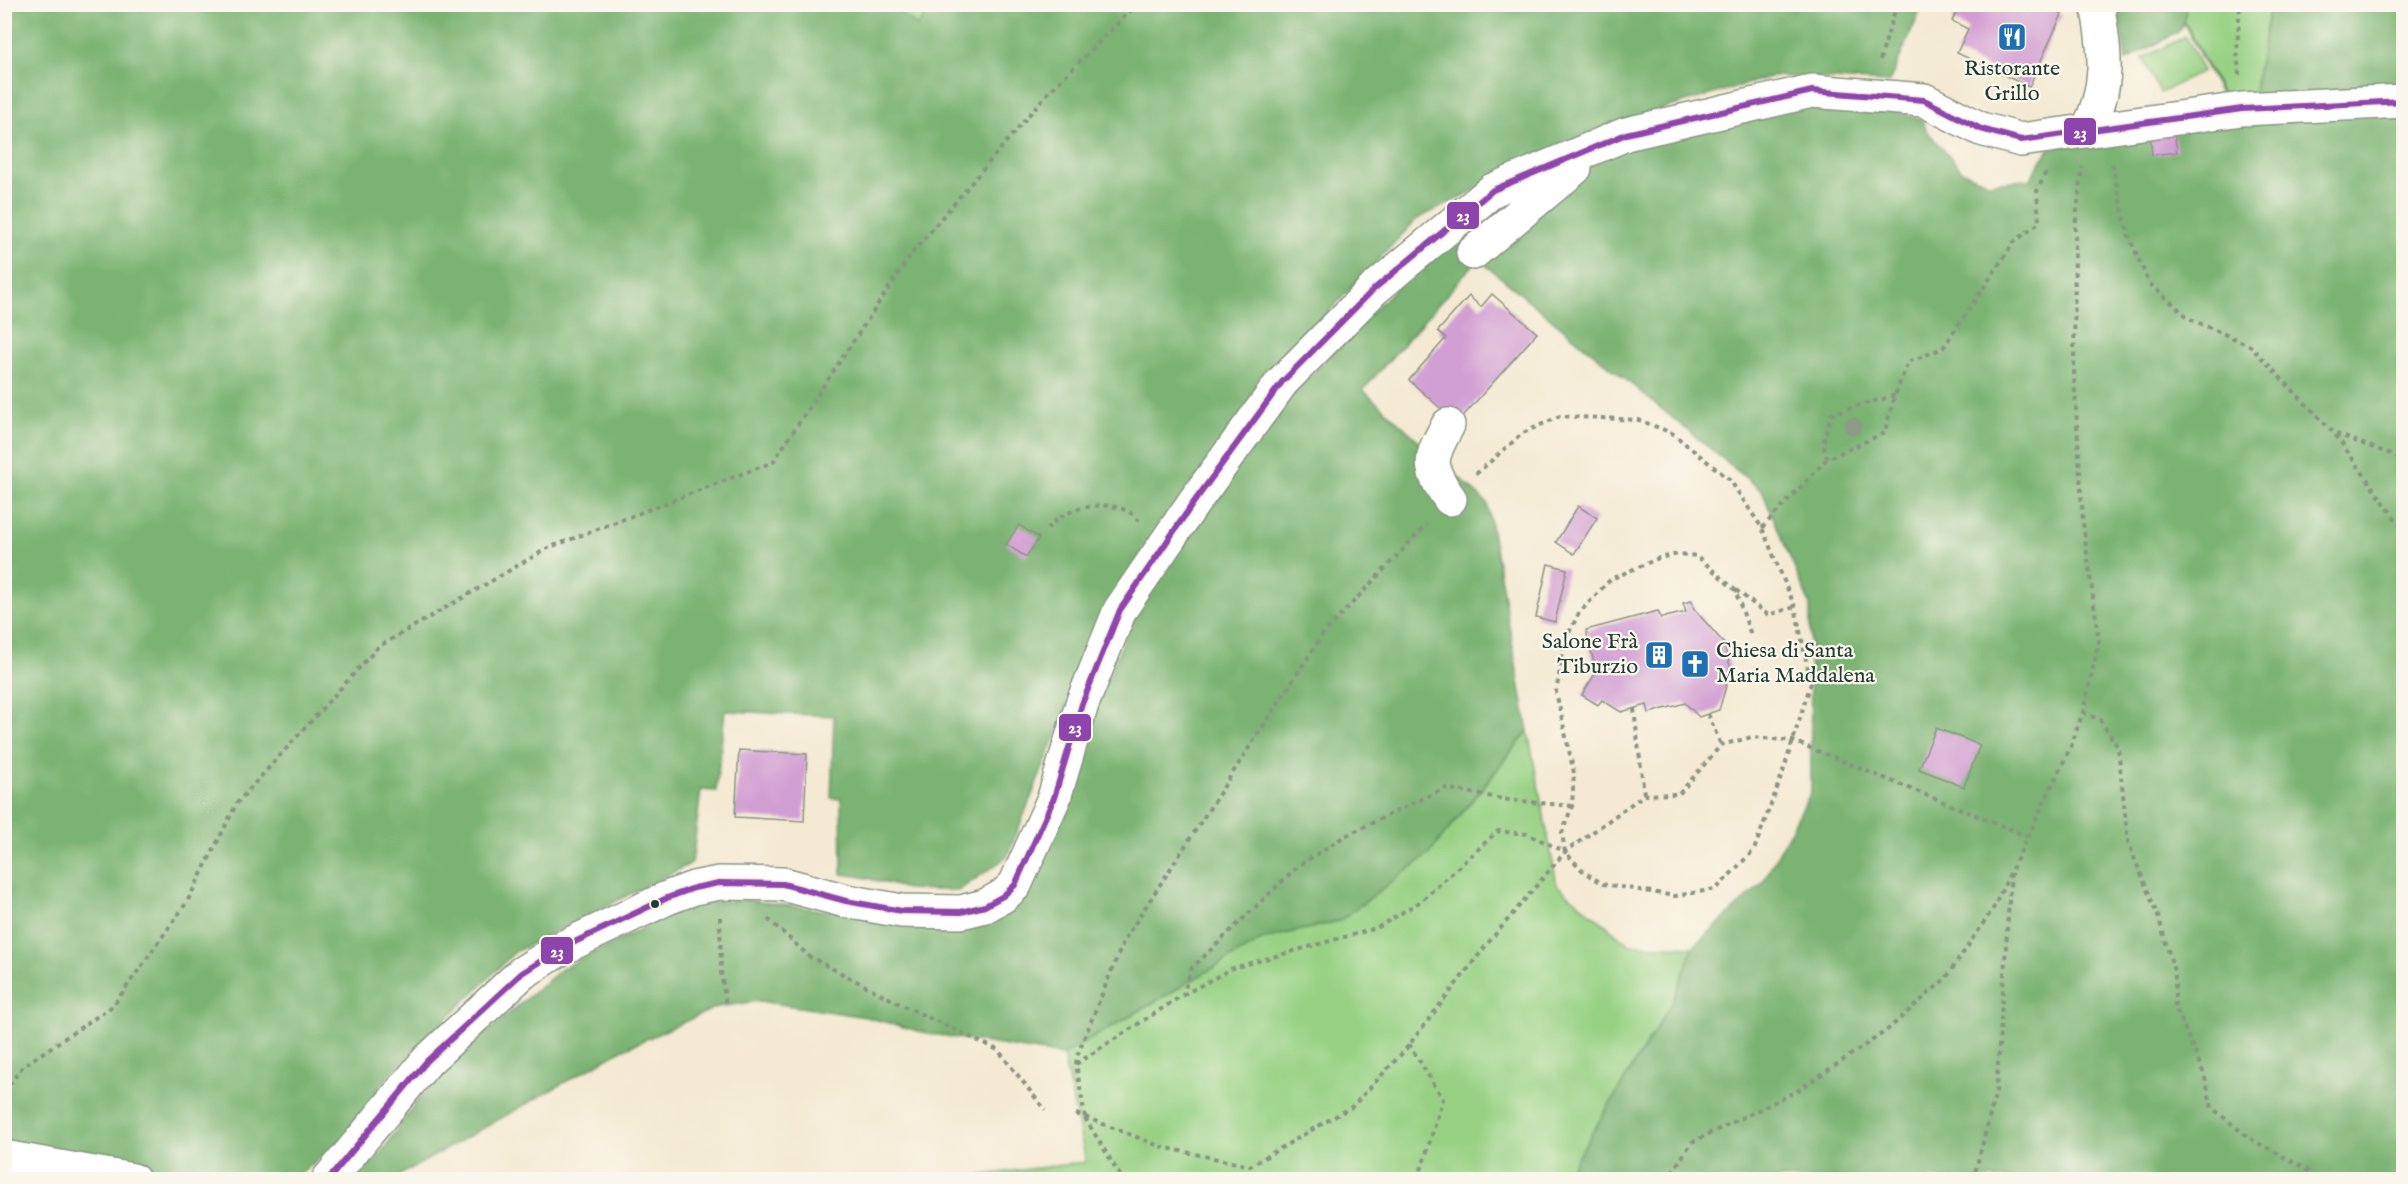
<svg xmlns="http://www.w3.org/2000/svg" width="2408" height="1184" font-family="'IM FELL English',serif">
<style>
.green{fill:#98d184;stroke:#5c875c;stroke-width:1.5}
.forest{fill:#7ab372;stroke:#4c7853;stroke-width:1.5}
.building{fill:#d29fd3}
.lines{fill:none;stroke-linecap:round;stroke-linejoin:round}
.minor-casing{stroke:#8a9484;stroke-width:36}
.path{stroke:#8a9484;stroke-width:4;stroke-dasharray:4.5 4.5;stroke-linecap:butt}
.minor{stroke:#fff;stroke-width:33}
.bus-1-casing{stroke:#fbf7ec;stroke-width:10}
.bus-1{stroke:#8e44ad;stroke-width:6}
.tree{fill:#8c9b84}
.bus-dot{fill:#1f3d34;stroke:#fbf7ec;stroke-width:2}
.labels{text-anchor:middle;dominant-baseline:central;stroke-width:4.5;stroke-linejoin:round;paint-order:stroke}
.poi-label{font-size:22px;fill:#1f3d34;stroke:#fbf7ec}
.line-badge{stroke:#fbf7ec;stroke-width:2}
.badge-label{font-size:16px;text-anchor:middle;font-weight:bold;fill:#fff}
</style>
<rect width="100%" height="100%" fill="#fbf7ec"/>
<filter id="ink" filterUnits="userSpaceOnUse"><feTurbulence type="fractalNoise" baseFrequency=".0167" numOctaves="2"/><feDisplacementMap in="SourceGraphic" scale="12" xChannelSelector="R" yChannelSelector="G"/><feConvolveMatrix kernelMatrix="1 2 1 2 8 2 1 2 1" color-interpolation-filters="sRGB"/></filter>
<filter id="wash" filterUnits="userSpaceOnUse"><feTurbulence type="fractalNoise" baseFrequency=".008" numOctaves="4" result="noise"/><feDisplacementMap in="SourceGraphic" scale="24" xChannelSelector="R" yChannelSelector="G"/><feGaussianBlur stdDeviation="1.35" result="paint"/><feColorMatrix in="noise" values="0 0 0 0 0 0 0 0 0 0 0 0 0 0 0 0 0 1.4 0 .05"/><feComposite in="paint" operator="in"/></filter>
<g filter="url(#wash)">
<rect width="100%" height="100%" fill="#f4ead3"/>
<!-- green -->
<path class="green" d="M 890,5 L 935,5 L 917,26 Z
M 2186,5 L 2270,5 L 2250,117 L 2234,118 L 2184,21 Z
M 2186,36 L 2203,71 L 2160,93 L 2143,58 Z
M 1528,731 L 1557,885 L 1630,945 L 1693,947 L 1673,1001 L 1564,1179 L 942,1180 L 1086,1162 L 1063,1055 L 1263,939 L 1339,921 L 1428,855 Z"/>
<!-- forest -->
<path class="forest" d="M 890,4 L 917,26 L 935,4 L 1923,5 L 1889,82 L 1773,76 L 1599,128 L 1417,219 L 1274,369 L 1111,599 L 1007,857 L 958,891 L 907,889 L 863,877 L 842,874 L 841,799 L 831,798 L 834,716 L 725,711 L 716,791 L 701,790 L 692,863 L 515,952 L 391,1073 L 337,1144 L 298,1176 L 292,1179 L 238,1180 L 128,1165 L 127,1179 L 5,1180 L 5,5 Z
M 2117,5 L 2186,5 L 2184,21 L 2234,118 L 2250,116 L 2270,5 L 2403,5 L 2403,1179 L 1564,1179 L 1673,1001 L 1693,947 L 1762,884 L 1811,792 L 1810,605 L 1762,491 L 1478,259 L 1363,390 L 1487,503 L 1528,731 L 1428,855 L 1339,921 L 1263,939 L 1063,1055 L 926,1033 L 866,1017 L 759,1001 L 717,1007 L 622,1050 L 393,1179 L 354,1180 L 380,1155 L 415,1103 L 482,1036 L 563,968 L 691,904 L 746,900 L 837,912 L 1007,912 L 1135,614 L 1256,433 L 1399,284 L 1506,196 L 1633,141 L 1815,101 L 1894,111 L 1922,120 L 1927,131 L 1963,172 L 1988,183 L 2029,180 L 2050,148 L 2232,118 L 2184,23 L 2177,33 L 2126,60 Z"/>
<g id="blocks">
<!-- building -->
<path class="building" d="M 1960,4 L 2042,4 L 2062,14 L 2029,87 L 1957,53 L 1968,29 L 1952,21 Z
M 2174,132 L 2177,152 L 2152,155 L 2150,135 Z
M 1492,294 L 1537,333 L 1457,423 L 1409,380 L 1446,338 L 1438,331 L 1469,296 L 1481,307 Z
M 1578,506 L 1597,518 L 1574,554 L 1556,542 Z
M 1019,525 L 1039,538 L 1026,557 L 1006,544 Z
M 1548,564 L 1567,569 L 1555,622 L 1536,617 Z
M 1692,601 L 1694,609 L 1723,642 L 1731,669 L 1719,710 L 1699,717 L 1685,703 L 1649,713 L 1647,705 L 1621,712 L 1602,700 L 1598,705 L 1582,695 L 1596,672 L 1586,630 L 1658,611 L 1661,618 L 1686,612 L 1683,603 Z
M 1936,728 L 1980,745 L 1964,787 L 1919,769 Z
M 739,750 L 807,754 L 804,821 L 735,817 Z"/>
</g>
</g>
<g filter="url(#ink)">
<use href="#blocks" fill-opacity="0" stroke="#8a9484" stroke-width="1.5"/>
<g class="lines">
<!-- minor casing -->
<g class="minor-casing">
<path id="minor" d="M 2087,131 C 2110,87 2106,52 2097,4
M 1473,253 L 1575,168
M 1448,425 C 1429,459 1427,467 1450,499
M 4,1157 L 133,1180
M 328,1180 L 427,1061 L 522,973 L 560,949 L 667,898 L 694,888 L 719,883 L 783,884 L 846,901 L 902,911 L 961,912 L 985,906 L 1003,896 L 1015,885 L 1054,798 L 1082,704 L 1120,610 L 1194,502 L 1282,382 L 1374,289 L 1493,190 L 1626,134 L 1812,91 L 1924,100 L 1981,129 L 2021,140 L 2242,109 L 2404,101"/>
</g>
<!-- path -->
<path class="path" d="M 1880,60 L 1897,4
M 2239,75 L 2237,50 L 2240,4
M 2112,164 L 2128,234 L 2149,283 L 2190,319 L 2249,345 L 2335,434 L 2404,531
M 2336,434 L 2404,459
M 1827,459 L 1823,443 L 1831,415 C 1852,405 1873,403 1895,395
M 1476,474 L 1523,433 L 1560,416 L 1639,420 L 1672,433 L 1730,480 L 1762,528 L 1795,607 L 1811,683 L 1783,772 L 1754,850 L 1716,889 L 1675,896 L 1603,884 L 1584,872 L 1565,852 L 1562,833 L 1572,806 L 1574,773 L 1556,692 L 1565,641 L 1579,613 L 1611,579 L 1659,558 L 1679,554 L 1697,556 L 1735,590 L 1751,635
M 1762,528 L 1827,459 L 1884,433 L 1895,395 L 1908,362 L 1943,348 L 2014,242 L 2039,223 L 2037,191 L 2046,172
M 1047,529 C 1051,525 1056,520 1061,517 C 1082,503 1123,499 1139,521
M 1736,590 L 1768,615 L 1795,607
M 1634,709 L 1644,794
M 2083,712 L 2100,720 L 2118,747 L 2128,842 L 2159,919 L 2175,974 L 2175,1006 L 2204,1074 L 2212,1108 L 2249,1138 L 2306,1169 L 2315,1180
M 1708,714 L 1721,745
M 720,917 L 721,972 L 726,1006
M 768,919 L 810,957 L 904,1006 L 998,1050 L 1045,1110
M 1183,995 L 1233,968 L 1377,928 L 1421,901 L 1498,831 L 1527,834 L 1564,851
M 1409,1044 L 1443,1099 L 1418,1180
M 1076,1064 L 1183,995 L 1191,969 L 1298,866 L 1345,836 L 1445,788 L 1509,800 L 1572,806
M 4,1092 L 23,1066 L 113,1006 L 187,902 L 237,803 L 378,647 L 548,548 L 773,462 L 912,253 L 1045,96 L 1137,4
M 1076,1114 L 1085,1117 L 1076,1064 L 1077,1056 L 1124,940 L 1323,634 L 1427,524
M 1085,1117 L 1162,1147 L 1250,1166 L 1353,1106 L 1405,1050 L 1488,943 L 1565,852 L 1644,795 L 1679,794 L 1721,745 L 1752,737 L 1793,741 L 2027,836
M 1085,1118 L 1123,1180
M 1667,1180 L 1692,1142 L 1797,1091 L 1886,1031 L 1946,978 L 1993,909 L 2071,746 L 2083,712 L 2099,641 L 2083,523 L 2074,377 L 2075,227 L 2082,167
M 1973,1180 L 1996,1092 L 2011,872"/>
<!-- minor -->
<use href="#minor" class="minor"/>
<!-- bus-1 casing -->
<g class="bus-1-casing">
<path id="bus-1" d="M 328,1180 L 427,1061 L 522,973 L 560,949 L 667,898 L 694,888 L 719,883 L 783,884 L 846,901 L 902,911 L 961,912 L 985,906 L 1003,896 L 1015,885 L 1054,798 L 1082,704 L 1120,610 L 1194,502 L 1282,382 L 1374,289 L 1493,190 L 1626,134 L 1812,91 L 1924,100 L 1981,129 L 2021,140 L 2242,109 L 2404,101"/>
</g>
<!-- bus-1 -->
<use href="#bus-1" class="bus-1"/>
</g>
<!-- trees -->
<circle class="tree" cx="1853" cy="426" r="9"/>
</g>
<!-- icons -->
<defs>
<g id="restaurant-square" transform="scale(1.5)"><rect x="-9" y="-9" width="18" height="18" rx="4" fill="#1f6fb2" stroke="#fbf7ec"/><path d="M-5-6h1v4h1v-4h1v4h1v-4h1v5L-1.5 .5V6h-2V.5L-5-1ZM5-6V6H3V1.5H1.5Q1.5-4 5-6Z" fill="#fff"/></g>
<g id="building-square" transform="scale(1.5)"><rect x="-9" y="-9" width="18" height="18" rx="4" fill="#1f6fb2" stroke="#fbf7ec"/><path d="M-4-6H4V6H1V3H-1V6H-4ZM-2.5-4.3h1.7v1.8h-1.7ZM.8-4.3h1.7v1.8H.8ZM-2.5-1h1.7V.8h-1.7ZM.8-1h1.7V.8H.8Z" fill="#fff"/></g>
<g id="church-square" transform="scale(1.5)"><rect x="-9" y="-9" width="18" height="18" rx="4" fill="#1f6fb2" stroke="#fbf7ec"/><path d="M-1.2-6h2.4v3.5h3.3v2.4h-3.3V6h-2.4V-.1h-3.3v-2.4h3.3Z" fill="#fff"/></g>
</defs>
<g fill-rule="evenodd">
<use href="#restaurant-square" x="2012" y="37"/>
<use href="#building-square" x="1659" y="655"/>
<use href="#church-square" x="1695" y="664"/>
</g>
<!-- markers -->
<circle class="bus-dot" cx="655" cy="904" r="5"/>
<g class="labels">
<!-- poi labels -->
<g class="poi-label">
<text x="2012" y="69">Ristorante<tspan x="2012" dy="25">Grillo</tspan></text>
<text x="1638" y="642" text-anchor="end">Salone Frà<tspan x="1638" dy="25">Tiburzio</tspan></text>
<text x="1716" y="651" text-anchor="start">Chiesa di Santa<tspan x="1716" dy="25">Maria Maddalena</tspan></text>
</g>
</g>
<g class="line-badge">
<rect x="2063" y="117" width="34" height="29" rx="6" fill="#8e44ad"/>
<rect x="1446" y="201" width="34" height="29" rx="6" fill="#8e44ad"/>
<rect x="1058" y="713" width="34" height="29" rx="6" fill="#8e44ad"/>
<rect x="540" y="936" width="34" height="29" rx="6" fill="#8e44ad"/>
</g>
<g class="badge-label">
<text x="2080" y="138">23</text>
<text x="1463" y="221">23</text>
<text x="1075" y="733">23</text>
<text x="557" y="957">23</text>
</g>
<!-- margin -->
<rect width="2408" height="1184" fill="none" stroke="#fbf7ec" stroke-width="24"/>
</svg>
